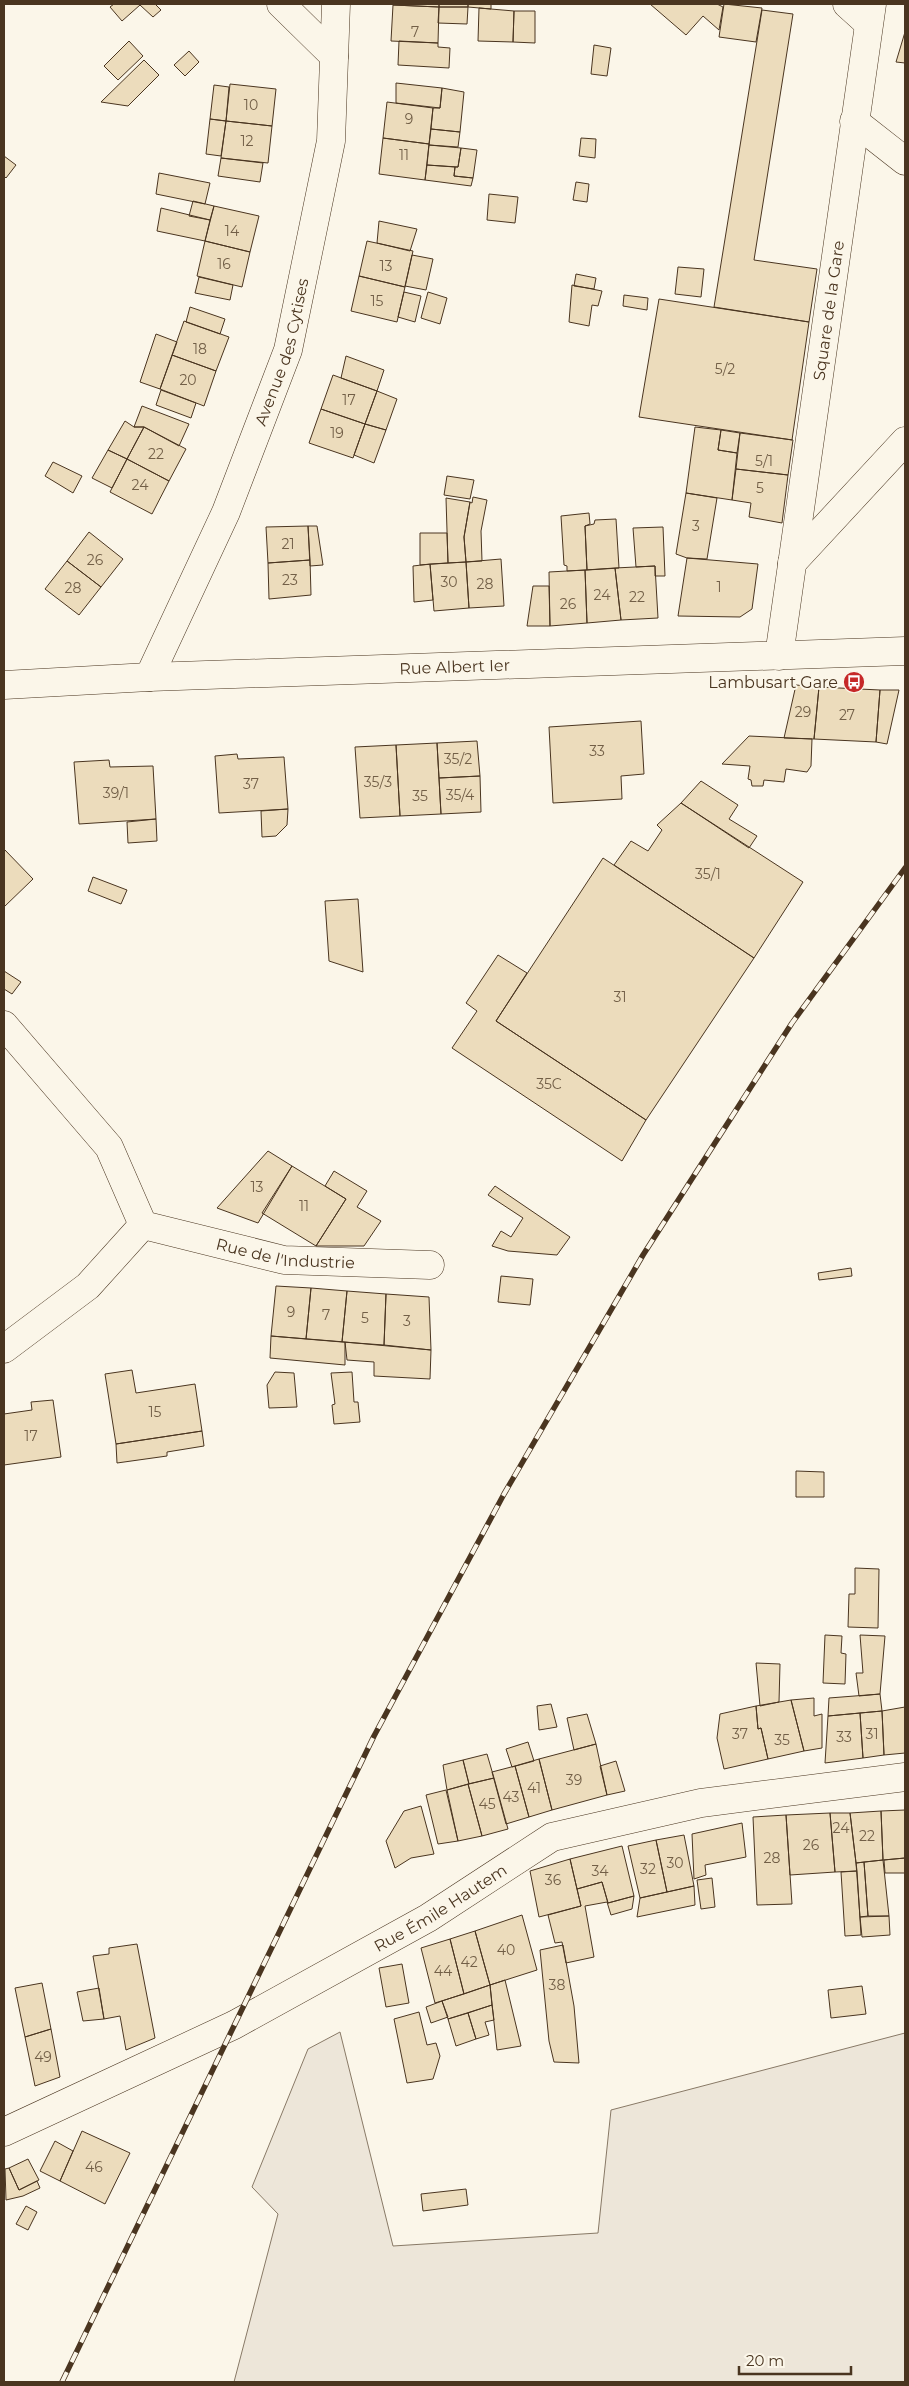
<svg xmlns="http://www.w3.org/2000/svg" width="909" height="2386" font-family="Montserrat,sans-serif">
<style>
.green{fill:#ede6d9;stroke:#887966}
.building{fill:#ecdcbc;stroke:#4a3520}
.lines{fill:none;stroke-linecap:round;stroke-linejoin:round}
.street-casing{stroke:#4a3520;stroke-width:29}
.street{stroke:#fbf6e9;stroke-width:28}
.rail-casing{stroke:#4a3520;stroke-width:5.5}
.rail{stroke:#fbf6e9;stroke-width:4;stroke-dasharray:11;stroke-linecap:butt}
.labels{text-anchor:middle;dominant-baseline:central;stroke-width:4;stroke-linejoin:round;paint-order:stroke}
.number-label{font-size:14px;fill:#725f47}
.street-label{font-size:16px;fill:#4a3520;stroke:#fbf6e9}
.poi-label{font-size:16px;fill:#4a3520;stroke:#fbf6e9;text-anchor:end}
</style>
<rect width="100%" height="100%" fill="#fbf6e9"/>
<!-- green -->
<path class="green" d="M 340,2032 L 393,2246 L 598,2233 L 611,2110 L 905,2033 L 905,2382 L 234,2382 L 278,2214 L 252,2187 L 308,2049 Z"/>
<!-- building -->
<path class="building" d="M 114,4 L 155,4 L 161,10 L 153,17 L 140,5 L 122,21 L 110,7 Z
M 393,4 L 439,4 L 439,7 L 393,5 Z
M 439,4 L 468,4 L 468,7 L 439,7 Z
M 468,4 L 491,4 L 491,9 L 468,7 Z
M 650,4 L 717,4 L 723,7 L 719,30 L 703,16 L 686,35 Z
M 724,4 L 762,8 L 756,42 L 719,37 Z
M 393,5 L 439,7 L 438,43 L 391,41 Z
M 439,7 L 468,7 L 467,24 L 438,23 Z
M 479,8 L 514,11 L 513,42 L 478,41 Z
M 762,10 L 793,14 L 754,260 L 817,269 L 809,322 L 714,307 Z
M 514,11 L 535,11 L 535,43 L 513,42 Z
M 905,32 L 905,63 L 896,62 Z
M 129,41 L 143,56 L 118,80 L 104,66 Z
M 399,41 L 438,43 L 438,47 L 450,48 L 449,68 L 398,65 Z
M 594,45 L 611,48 L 607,76 L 591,74 Z
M 189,51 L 199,62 L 185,76 L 174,65 Z
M 144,60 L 159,75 L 128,106 L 101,102 Z
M 396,83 L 442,88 L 440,108 L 396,103 Z
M 230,84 L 276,89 L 272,126 L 226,121 Z
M 214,85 L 229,87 L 226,121 L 210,119 Z
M 442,88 L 464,92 L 460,132 L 431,129 L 433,108 L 440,108 Z
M 387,102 L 433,108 L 429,144 L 383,138 Z
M 210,119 L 226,121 L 221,156 L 206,154 Z
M 226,121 L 272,126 L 268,163 L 221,158 Z
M 431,129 L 460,132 L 458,147 L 429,145 Z
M 383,138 L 429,144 L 425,180 L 379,174 Z
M 581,138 L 596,139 L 595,158 L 579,156 Z
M 429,145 L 461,148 L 458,167 L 427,165 Z
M 461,148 L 477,150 L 473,178 L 454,176 L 455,167 L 458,167 Z
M 4,156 L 16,165 L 6,178 L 4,176 Z
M 221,158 L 263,163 L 260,182 L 218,176 Z
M 427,165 L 455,167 L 454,176 L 473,178 L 471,186 L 425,180 Z
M 159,173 L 210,183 L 205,204 L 156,194 Z
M 576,182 L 589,184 L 587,202 L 573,200 Z
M 489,194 L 518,197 L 515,223 L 487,220 Z
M 193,201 L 214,206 L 210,220 L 189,216 Z
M 214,206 L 259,216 L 250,252 L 205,241 Z
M 161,208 L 210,220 L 205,241 L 157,231 Z
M 379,221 L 417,229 L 410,251 L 377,243 Z
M 205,241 L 250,252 L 242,287 L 197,276 Z
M 367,241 L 413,251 L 405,287 L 359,276 Z
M 412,255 L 433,259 L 426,290 L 405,286 Z
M 678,267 L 704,269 L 701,297 L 675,294 Z
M 576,274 L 596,278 L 594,289 L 574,286 Z
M 359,276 L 405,287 L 397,322 L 351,311 Z
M 199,277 L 233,285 L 230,300 L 195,293 Z
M 572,285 L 602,291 L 598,306 L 592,305 L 589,326 L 569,322 Z
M 404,292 L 421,296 L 415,322 L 398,317 Z
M 428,292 L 447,298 L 440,324 L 421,318 Z
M 624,295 L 648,298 L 647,310 L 623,306 Z
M 659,299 L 809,322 L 792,440 L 639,417 Z
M 190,307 L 225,319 L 220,334 L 186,322 Z
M 184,321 L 229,337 L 216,371 L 172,355 Z
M 156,334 L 177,342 L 160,389 L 140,382 Z
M 172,355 L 216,371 L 204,406 L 160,389 Z
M 346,356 L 384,370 L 377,391 L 341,378 Z
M 333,375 L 377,391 L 365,424 L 321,409 Z
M 161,390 L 196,403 L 191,418 L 156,405 Z
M 377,391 L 397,399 L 386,430 L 365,424 Z
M 142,406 L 189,424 L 179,446 L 144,427 L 134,427 Z
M 321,409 L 365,424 L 353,458 L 309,443 Z
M 125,421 L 134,427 L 144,427 L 127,459 L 108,450 Z
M 365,424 L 386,430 L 374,463 L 354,455 Z
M 144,427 L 186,449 L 169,481 L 127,459 Z
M 695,427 L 721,430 L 718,450 L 737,453 L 732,500 L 686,493 Z
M 721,430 L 740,433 L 737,453 L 718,450 Z
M 740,433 L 793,440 L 788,475 L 736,469 Z
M 108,450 L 127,459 L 112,488 L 92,478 Z
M 127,459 L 169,481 L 152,514 L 110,492 Z
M 53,462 L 82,476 L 73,493 L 45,476 Z
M 736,469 L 788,475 L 782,523 L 749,517 L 751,503 L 732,500 Z
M 447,476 L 474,480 L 470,499 L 444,495 Z
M 686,493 L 717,498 L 707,559 L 687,558 L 676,554 Z
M 473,497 L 487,500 L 481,531 L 482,561 L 466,562 L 464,537 L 470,502 L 472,503 Z
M 446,498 L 470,502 L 464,537 L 466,562 L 448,563 Z
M 589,513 L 590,524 L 585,526 L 587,570 L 567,571 L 567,566 L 564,565 L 561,516 Z
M 616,519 L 619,568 L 587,570 L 585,526 L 594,524 L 595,520 Z
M 308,526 L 310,560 L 268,563 L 266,527 Z
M 308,526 L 317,526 L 323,565 L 310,566 Z
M 663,527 L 665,576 L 655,576 L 655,566 L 636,567 L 633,528 Z
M 89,532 L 123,559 L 101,587 L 67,561 Z
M 420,533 L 447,533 L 448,563 L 420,565 Z
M 687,558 L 758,564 L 752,609 L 740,617 L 678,616 Z
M 501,559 L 504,606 L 469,608 L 466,562 Z
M 310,560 L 311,595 L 269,599 L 268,563 Z
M 67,561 L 101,587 L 79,615 L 45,589 Z
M 466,562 L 469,608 L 434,611 L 430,564 Z
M 430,564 L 433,600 L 414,602 L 413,566 Z
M 655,566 L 658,618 L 621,620 L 615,568 Z
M 615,568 L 621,620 L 587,623 L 585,570 Z
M 585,570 L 587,623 L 550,626 L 549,572 Z
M 533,586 L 549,586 L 550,626 L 527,626 Z
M 796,685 L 819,687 L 814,739 L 784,738 Z
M 819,687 L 880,690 L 876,742 L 814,739 Z
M 880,690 L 899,690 L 887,744 L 876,742 Z
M 641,721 L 644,774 L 621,776 L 622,799 L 553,803 L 549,727 Z
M 749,736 L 812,739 L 811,766 L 807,772 L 786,769 L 784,782 L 764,780 L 763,786 L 752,786 L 751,780 L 748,779 L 750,766 L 722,764 Z
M 477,741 L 480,776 L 439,778 L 437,743 Z
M 437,743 L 441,814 L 400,816 L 396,745 Z
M 396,745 L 400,816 L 360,818 L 355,747 Z
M 237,754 L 238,759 L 284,757 L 288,809 L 219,813 L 215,756 Z
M 109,760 L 110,767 L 153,766 L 156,819 L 79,824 L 74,762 Z
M 480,776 L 481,812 L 441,814 L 439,778 Z
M 701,781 L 738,805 L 729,819 L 757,836 L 749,848 L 681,803 Z
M 681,803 L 803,882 L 754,958 L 614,865 L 631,841 L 648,851 L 662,830 L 657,825 Z
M 288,809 L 287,825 L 276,836 L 262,837 L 261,811 Z
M 156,819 L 157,841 L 128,843 L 127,822 Z
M 4,849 L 33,879 L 4,907 Z
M 603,858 L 754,958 L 646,1120 L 496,1021 Z
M 93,877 L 127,890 L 121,904 L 88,891 Z
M 358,899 L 363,972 L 329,961 L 325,901 Z
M 498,955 L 527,973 L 496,1021 L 646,1120 L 622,1161 L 452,1048 L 477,1011 L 466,1003 Z
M 4,971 L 21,982 L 12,994 L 4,989 Z
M 268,1151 L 292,1166 L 258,1223 L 217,1208 Z
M 292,1166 L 346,1199 L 316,1246 L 262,1213 Z
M 334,1171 L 367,1191 L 357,1207 L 381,1221 L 364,1246 L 316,1246 L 346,1199 L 325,1186 Z
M 495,1186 L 570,1237 L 557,1255 L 508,1251 L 492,1246 L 501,1231 L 511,1237 L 523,1218 L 488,1195 Z
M 851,1268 L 852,1276 L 819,1280 L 818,1273 Z
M 501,1276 L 533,1279 L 530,1305 L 498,1302 Z
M 276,1286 L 311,1288 L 306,1339 L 271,1336 Z
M 311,1288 L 347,1291 L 342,1342 L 306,1339 Z
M 347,1291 L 386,1294 L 384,1345 L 342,1342 Z
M 386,1294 L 429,1297 L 431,1350 L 384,1345 Z
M 271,1336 L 345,1342 L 345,1365 L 270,1358 Z
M 345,1342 L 431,1350 L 430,1379 L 374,1376 L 374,1362 L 347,1360 Z
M 132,1370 L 136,1393 L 195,1384 L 202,1431 L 116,1444 L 105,1374 Z
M 275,1372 L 294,1373 L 297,1407 L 269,1408 L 267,1385 Z
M 352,1372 L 354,1402 L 358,1402 L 360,1422 L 334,1424 L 332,1405 L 335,1404 L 331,1373 Z
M 53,1400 L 61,1457 L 4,1465 L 4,1414 L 32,1410 L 31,1402 Z
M 202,1431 L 204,1446 L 167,1452 L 167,1456 L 117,1463 L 116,1444 Z
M 796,1471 L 824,1472 L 824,1497 L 796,1497 Z
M 855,1568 L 879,1569 L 878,1628 L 848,1627 L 849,1594 L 855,1594 Z
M 825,1635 L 842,1636 L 841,1653 L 846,1654 L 845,1684 L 823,1683 Z
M 860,1635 L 885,1636 L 880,1694 L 859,1696 L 856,1673 L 863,1673 Z
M 756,1663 L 780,1664 L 779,1702 L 760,1706 Z
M 880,1694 L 882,1711 L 828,1716 L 829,1698 Z
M 814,1698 L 814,1716 L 822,1714 L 822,1748 L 804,1751 L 791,1700 Z
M 791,1700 L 804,1751 L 768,1759 L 761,1728 L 758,1729 L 756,1706 Z
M 551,1704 L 557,1727 L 539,1730 L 537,1706 Z
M 756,1706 L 758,1729 L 761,1728 L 768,1759 L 724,1769 L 717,1738 L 720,1714 Z
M 905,1707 L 905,1753 L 884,1755 L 882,1711 Z
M 882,1711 L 884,1755 L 863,1758 L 860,1713 Z
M 860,1713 L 863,1758 L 825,1763 L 828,1716 Z
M 587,1714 L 596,1744 L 574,1750 L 567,1718 Z
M 528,1742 L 534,1761 L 512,1767 L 506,1749 Z
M 596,1744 L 607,1795 L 552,1810 L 539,1759 Z
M 487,1754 L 494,1778 L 469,1784 L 463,1760 Z
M 539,1759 L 552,1810 L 529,1817 L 515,1766 Z
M 463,1760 L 469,1784 L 447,1790 L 443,1765 Z
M 616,1761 L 625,1791 L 607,1795 L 600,1766 Z
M 515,1766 L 529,1817 L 506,1824 L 492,1772 Z
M 494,1778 L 508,1829 L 482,1836 L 468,1784 Z
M 468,1784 L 482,1836 L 458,1841 L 447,1790 Z
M 446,1790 L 458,1841 L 438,1844 L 426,1795 Z
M 421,1806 L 434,1854 L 411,1858 L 395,1868 L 386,1841 L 404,1811 Z
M 905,1810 L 905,1858 L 883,1860 L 881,1811 Z
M 881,1811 L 883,1860 L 856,1863 L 850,1813 Z
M 830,1813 L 835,1872 L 790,1875 L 786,1815 Z
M 830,1813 L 850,1813 L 857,1871 L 835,1872 Z
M 786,1815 L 792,1904 L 757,1905 L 753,1817 Z
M 742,1823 L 746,1857 L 705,1865 L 706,1875 L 694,1879 L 692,1834 Z
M 684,1835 L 694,1886 L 667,1892 L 656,1840 Z
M 656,1840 L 667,1892 L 640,1898 L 628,1846 Z
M 622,1846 L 634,1896 L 608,1903 L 602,1882 L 577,1889 L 570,1859 Z
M 905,1858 L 905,1873 L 885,1873 L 884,1860 Z
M 570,1859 L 581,1906 L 539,1917 L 530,1871 Z
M 883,1860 L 889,1916 L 868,1916 L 864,1862 Z
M 864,1862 L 868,1916 L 860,1917 L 856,1863 Z
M 857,1871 L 861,1935 L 845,1936 L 841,1872 Z
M 712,1878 L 715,1907 L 701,1909 L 697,1880 Z
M 602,1882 L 608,1903 L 634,1896 L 632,1909 L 611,1915 L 607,1902 L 585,1906 L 594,1957 L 566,1963 L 562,1942 L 555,1943 L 548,1915 L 581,1906 L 577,1889 Z
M 694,1886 L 695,1905 L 637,1917 L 640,1898 Z
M 522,1915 L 537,1970 L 490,1985 L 475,1931 Z
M 889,1916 L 890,1935 L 862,1937 L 860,1917 Z
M 475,1931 L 490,1985 L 464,1994 L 450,1939 Z
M 450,1939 L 464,1994 L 435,2003 L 421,1948 Z
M 137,1944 L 155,2038 L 126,2050 L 120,2016 L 104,2019 L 93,1956 L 109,1954 L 109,1948 Z
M 563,1945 L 574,2006 L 579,2063 L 554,2062 L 549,2041 L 540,1950 Z
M 402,1964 L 409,2003 L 386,2007 L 379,1968 Z
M 505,1980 L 521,2046 L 497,2050 L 490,1985 Z
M 42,1983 L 51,2029 L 25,2037 L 15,1988 Z
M 490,1985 L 492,2005 L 448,2019 L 442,2001 Z
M 862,1986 L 866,2014 L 831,2018 L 828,1990 Z
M 99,1988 L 104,2019 L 83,2021 L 77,1992 Z
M 442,2001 L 448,2017 L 431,2023 L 426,2007 Z
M 492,2005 L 494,2020 L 485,2022 L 489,2035 L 476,2039 L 468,2013 Z
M 419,2012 L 427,2045 L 436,2043 L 440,2056 L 433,2079 L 407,2083 L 394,2019 Z
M 468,2013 L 476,2039 L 456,2046 L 448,2019 Z
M 51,2029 L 60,2077 L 35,2086 L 25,2037 Z
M 82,2131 L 130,2153 L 105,2204 L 60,2181 Z
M 55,2141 L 73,2151 L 60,2181 L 40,2171 Z
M 28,2159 L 39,2180 L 19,2190 L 9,2168 Z
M 9,2168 L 19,2190 L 37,2181 L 40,2188 L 23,2196 L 6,2200 L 5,2169 Z
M 466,2189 L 468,2205 L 423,2211 L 421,2194 Z
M 26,2206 L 37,2212 L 28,2230 L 16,2224 Z"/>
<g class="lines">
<!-- street casing -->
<g class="street-casing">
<g id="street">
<path d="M 281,4 L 334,56"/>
<path d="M 847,4 L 868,23"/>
<path d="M 854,121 L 905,161"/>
<path d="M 792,563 L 905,441"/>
<path id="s1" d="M 779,656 L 872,4"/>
<path id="s2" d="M 149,677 L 226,512 L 288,350 L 331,141 L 336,4"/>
<path id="s3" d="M 4,685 L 149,677 L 905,651"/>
<path id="s4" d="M 4,1025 L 109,1147 L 143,1225 L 284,1260 L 430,1265"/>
<path d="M 4,1349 L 88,1286 L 143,1225"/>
<path id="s5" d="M 4,2132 L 234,2025 L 428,1918 L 552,1837 L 701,1803 L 905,1777"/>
</g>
</g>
<!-- street -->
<use href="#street" class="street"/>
<!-- rail casing -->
<g class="rail-casing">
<path id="rail" d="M 62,2382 L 374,1736 L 504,1494 L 643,1255 L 792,1023 L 905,868"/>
</g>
<!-- rail -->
<use href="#rail" class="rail"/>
</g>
<!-- icons -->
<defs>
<g id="bus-disc" transform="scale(1.125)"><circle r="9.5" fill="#c62828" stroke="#fbf6e9"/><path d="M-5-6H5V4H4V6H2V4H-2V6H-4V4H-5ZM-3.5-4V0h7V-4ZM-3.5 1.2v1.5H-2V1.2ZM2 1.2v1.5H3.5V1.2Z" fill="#fff"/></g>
</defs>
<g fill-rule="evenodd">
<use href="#bus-disc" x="854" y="682"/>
</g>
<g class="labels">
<!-- number labels -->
<g class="number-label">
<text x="415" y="32">7</text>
<text x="251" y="105">10</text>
<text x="409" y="119">9</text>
<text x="247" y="141">12</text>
<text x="404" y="155">11</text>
<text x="232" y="231">14</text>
<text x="224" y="264">16</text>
<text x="386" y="266">13</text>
<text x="377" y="301">15</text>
<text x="200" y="349">18</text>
<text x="725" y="369">5/2</text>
<text x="188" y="380">20</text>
<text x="349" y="400">17</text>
<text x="337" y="433">19</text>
<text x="156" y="454">22</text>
<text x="764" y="461">5/1</text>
<text x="140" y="485">24</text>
<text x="760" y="488">5</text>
<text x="696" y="526">3</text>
<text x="288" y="544">21</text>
<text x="95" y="560">26</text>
<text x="290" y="580">23</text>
<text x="449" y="582">30</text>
<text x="485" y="584">28</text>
<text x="719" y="587">1</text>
<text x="73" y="588">28</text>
<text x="602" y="595">24</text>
<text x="637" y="597">22</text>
<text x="568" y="604">26</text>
<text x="803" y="712">29</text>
<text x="847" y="715">27</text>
<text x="597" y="751">33</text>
<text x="458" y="759">35/2</text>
<text x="378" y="782">35/3</text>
<text x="251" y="784">37</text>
<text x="116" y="793">39/1</text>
<text x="460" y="795">35/4</text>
<text x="420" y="796">35</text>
<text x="708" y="874">35/1</text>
<text x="620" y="997">31</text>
<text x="549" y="1084">35C</text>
<text x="257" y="1187">13</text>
<text x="304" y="1206">11</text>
<text x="291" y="1312">9</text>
<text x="326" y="1315">7</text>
<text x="365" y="1318">5</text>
<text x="407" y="1321">3</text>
<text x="155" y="1412">15</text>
<text x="31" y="1436">17</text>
<text x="740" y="1734">37</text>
<text x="872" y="1734">31</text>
<text x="844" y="1737">33</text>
<text x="782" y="1740">35</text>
<text x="574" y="1780">39</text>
<text x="534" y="1788">41</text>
<text x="511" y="1797">43</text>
<text x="487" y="1804">45</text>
<text x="841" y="1828">24</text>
<text x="867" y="1836">22</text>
<text x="811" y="1845">26</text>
<text x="772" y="1858">28</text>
<text x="675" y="1863">30</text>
<text x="648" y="1869">32</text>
<text x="600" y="1871">34</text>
<text x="553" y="1880">36</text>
<text x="506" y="1950">40</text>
<text x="469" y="1962">42</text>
<text x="443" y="1971">44</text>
<text x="557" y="1985">38</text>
<text x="43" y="2057">49</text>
<text x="94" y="2167">46</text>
</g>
<!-- street labels -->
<g class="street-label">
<text stroke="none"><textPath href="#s1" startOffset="349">Square de la Gare</textPath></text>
<text stroke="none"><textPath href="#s2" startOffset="352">Avenue des Cytises</textPath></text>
<text stroke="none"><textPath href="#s3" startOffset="451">Rue Albert Ier</textPath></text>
<text stroke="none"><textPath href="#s4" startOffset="392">Rue de l'Industrie</textPath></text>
<text stroke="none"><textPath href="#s5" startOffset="491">Rue Émile Hautem</textPath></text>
</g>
<!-- poi labels -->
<g class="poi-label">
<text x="838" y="682">Lambusart Gare</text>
</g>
</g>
<!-- border -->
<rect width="909" height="2386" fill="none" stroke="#4a3520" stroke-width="10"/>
<!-- scale -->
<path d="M739 2366v8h112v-8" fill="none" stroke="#4a3520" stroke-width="2.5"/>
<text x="746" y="2366" font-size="15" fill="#4a3520" stroke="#fbf6e9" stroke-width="4" paint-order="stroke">20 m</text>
</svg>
